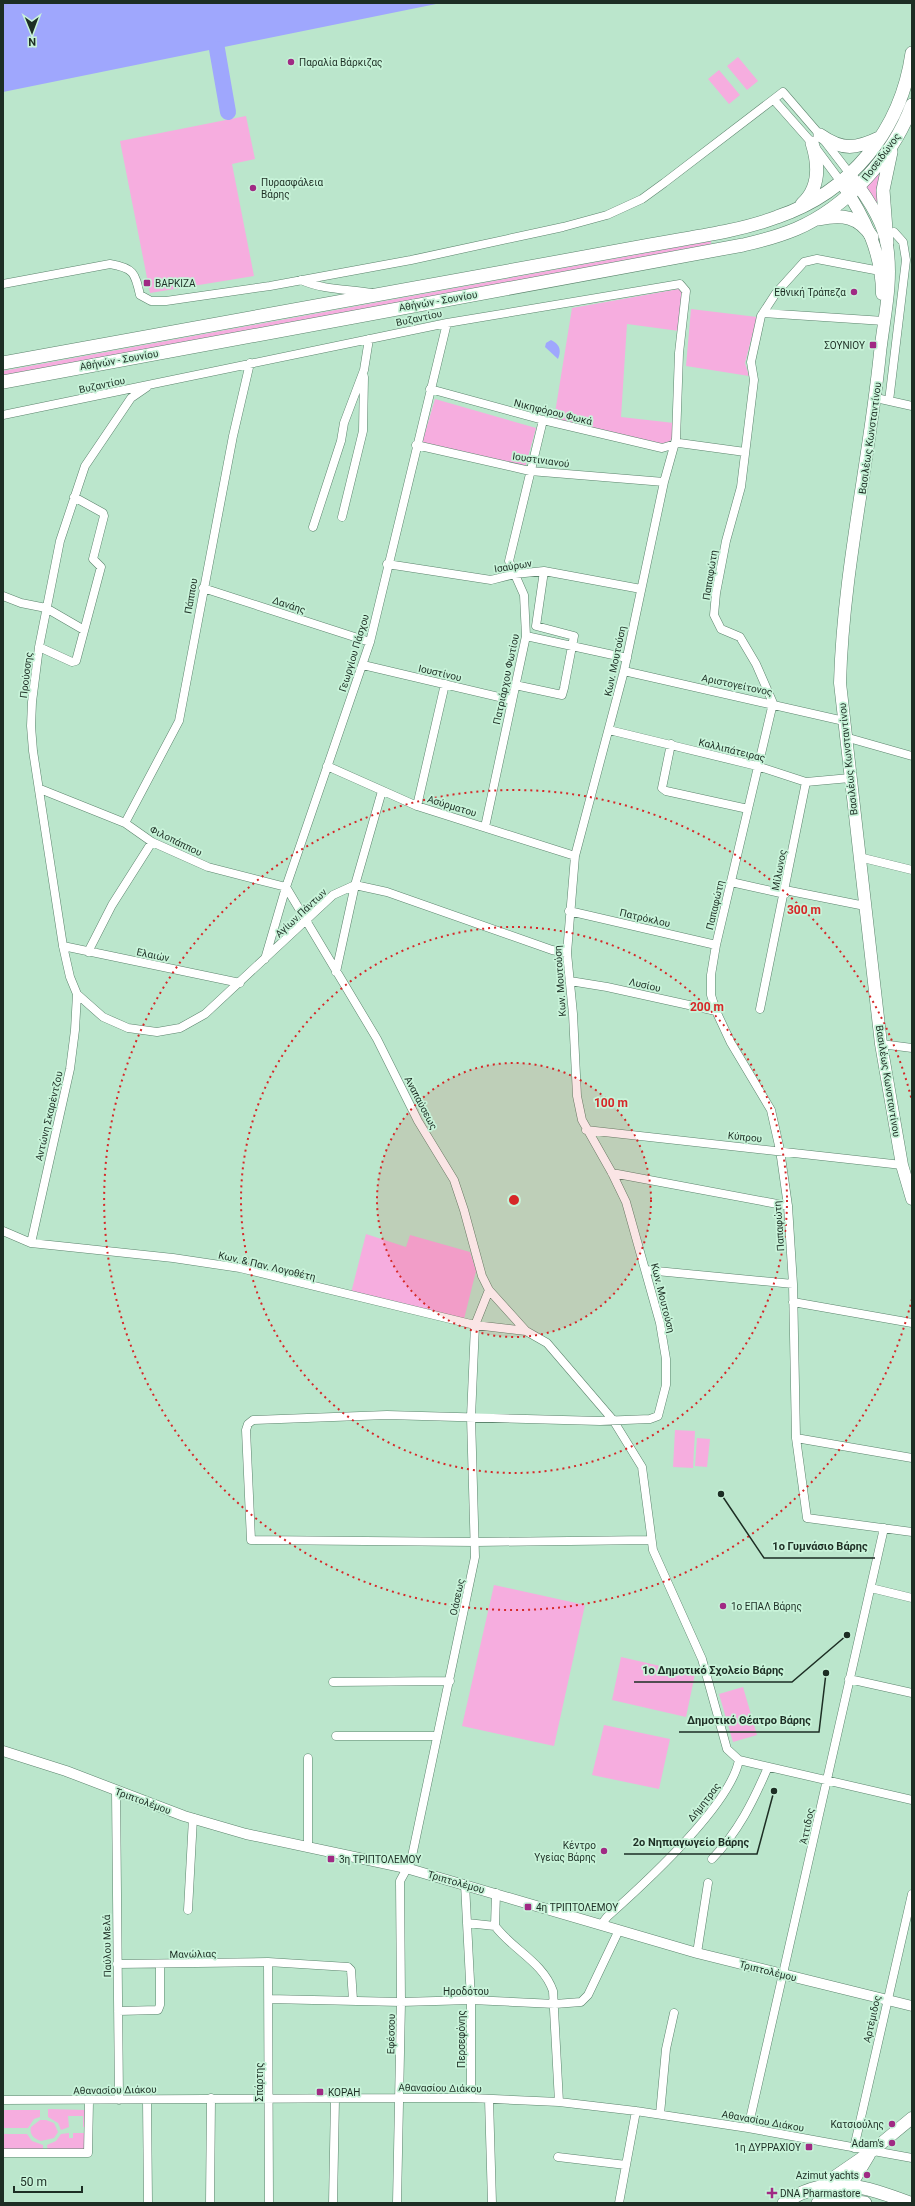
<svg xmlns="http://www.w3.org/2000/svg" width="915" height="2206" font-family="Roboto,sans-serif">
<style>
.green{fill:#f6addf}
.water{fill:#9fa7fd}
.lines{fill:none;stroke-linecap:round;stroke-linejoin:round}
.river{stroke:#9fa7fd;stroke-width:16}
.minor-casing{stroke:#5c846d;stroke-width:9}
.tertiary-casing{stroke:#5c846d;stroke-width:11}
.secondary-casing{stroke:#5c846d;stroke-width:13}
.primary-casing{stroke:#5c846d;stroke-width:14}
.minor{stroke:#fff;stroke-width:8}
.tertiary{stroke:#fff;stroke-width:10}
.secondary{stroke:#fff;stroke-width:12}
.primary{stroke:#fff;stroke-width:13}
.ring{fill:none;stroke:#d62828;stroke-width:2;stroke-dasharray:2 4}
.poi-dot{fill:#a02a84;stroke:#c8f3d9;stroke-width:1.5}
.labels{text-anchor:middle;dominant-baseline:central;stroke-width:3.5;stroke-linejoin:round;paint-order:stroke}
.poi-label{font-size:10px;fill:#1d2e24;stroke:#c8f3d9;text-anchor:start}
.street-label{font-size:10px;fill:#1d2e24;stroke:#c8f3d9}
.centre{fill:#d62828;stroke:#c8f3d9;stroke-width:2}
.ring-label{font-size:12px;text-anchor:middle;font-weight:bold;fill:#d62828;stroke:#c8f3d9;stroke-width:3.5;stroke-linejoin:round;paint-order:stroke}
.leader{fill:none;stroke:#1d2e24;stroke-width:1.5}
.callout-dot{fill:#1d2e24;stroke:#c8f3d9;stroke-width:1.5}
.callout-label{font-size:11px;text-anchor:middle;font-weight:bold;fill:#1d2e24;stroke:#c8f3d9;stroke-width:3.5;stroke-linejoin:round;paint-order:stroke}
</style>
<rect width="100%" height="100%" fill="#bbe6cc"/>
<!-- green -->
<path class="green" d="M 738,57 L 758,81 L 747,90 L 727,66 Z
M 719,70 L 740,95 L 729,104 L 708,79 Z
M 246,116 L 255,159 L 232,164 L 254,276 L 150,293 L 120,141 Z
M 881,171 L 878,212 L 865,188 Z
M 711,241 L 711,244 L 701,247 L 3,376 L 3,371 Z
M 679,289 L 682,290 L 679,331 L 627,324 L 621,417 L 674,423 C 673,433 674,442 663,446 L 554,419 L 572,308 Z
M 691,309 L 757,317 L 745,363 L 749,376 L 686,366 Z
M 435,399 L 536,428 L 525,468 L 422,443 Z
M 366,1234 L 406,1247 L 410,1235 L 470,1252 L 476,1271 L 464,1319 L 351,1293 Z
M 675,1430 L 695,1431 L 693,1468 L 673,1467 Z
M 697,1438 L 710,1439 L 707,1467 L 695,1466 Z
M 494,1585 L 585,1605 L 554,1746 L 462,1726 Z
M 621,1657 L 695,1674 L 686,1717 L 612,1700 Z
M 743,1687 L 757,1735 L 733,1742 L 719,1694 Z
M 604,1725 L 670,1739 L 659,1789 L 592,1775 Z
M 48,2109 L 86,2110 L 87,2127 L 83,2127 L 83,2116 L 68,2116 L 69,2127 L 61,2130 L 58,2123 L 48,2117 Z
M 3,2110 L 40,2110 L 40,2117 L 34,2119 L 28,2128 L 3,2128 Z
M 40,2120 L 46,2120 L 54,2123 L 58,2132 L 54,2138 L 41,2141 C 34,2139 29,2134 31,2127 Z
M 69,2133 L 69,2138 L 73,2138 L 73,2133 L 87,2133 L 87,2151 L 48,2152 L 47,2145 L 56,2141 L 61,2134 Z
M 3,2134 L 27,2134 L 32,2141 L 43,2145 L 43,2152 L 4,2152 Z"/>
<!-- water -->
<path class="water" d="M 3,3 L 441,3 L 3,92 Z
M 551,340 C 561,345 561,351 558,359 L 545,347 L 546,343 Z"/>
<g class="lines">
<!-- river -->
<path class="river" d="M 217,49 L 228,112"/>
<!-- minor casing -->
<g class="minor-casing">
<path id="minor" d="M 774,100 L 812,143 L 841,182
M 880,271 L 817,259 L 804,262 L 776,293 L 761,316 L 751,362 L 754,380 L 741,487 L 726,541 L 716,593 L 714,615 L 721,629 L 740,637 L 756,664 L 773,703 L 716,945 L 711,975 L 711,995 L 716,1011 L 731,1043 L 771,1110 L 780,1150 L 788,1206 L 793,1284 L 796,1438 L 807,1518 L 912,1532
M 301,280 C 323,290 348,289 372,293
M 3,284 L 110,264 C 134,268 135,273 140,295 L 151,301 L 166,301 L 270,286 L 411,260 L 563,227 L 607,215 L 642,199 L 664,183 L 783,92 L 820,135 L 850,174
M 763,313 L 884,321
M 430,389 L 543,420 L 662,448 L 679,443 L 745,452
M 876,398 L 912,406
M 889,401 L 906,260 L 903,242 L 894,232
M 3,415 L 447,323 L 680,284 L 686,291 L 679,353 L 676,439 L 664,482 L 624,671 L 575,856 L 567,953 L 573,1014 L 577,1096 L 582,1120 L 612,1173 L 626,1202 L 660,1323 L 666,1359 L 666,1385 L 658,1416 L 650,1419 L 600,1421 L 387,1415 L 253,1420 L 248,1424 L 246,1430 L 251,1540 L 476,1542 L 651,1540
M 416,445 L 530,471 L 664,482
M 342,517 L 363,431 L 364,377
M 313,527 L 341,441 L 344,423 L 364,370 L 369,339
M 387,564 L 491,580 L 515,574 L 544,571 L 641,589
M 203,588 L 370,642
M 3,596 L 21,603 L 46,608 L 84,630
M 526,636 L 627,658
M 39,647 L 72,662 L 76,661 L 101,567 L 93,559 L 104,516 L 103,513 L 74,497
M 363,665 L 512,700
M 624,671 L 844,721
M 515,685 L 562,695 L 564,688 L 574,636 L 536,626 L 544,571
M 609,730 L 757,766 L 806,782 L 850,778
M 845,737 L 912,756
M 671,744 L 662,788 L 666,791 L 748,809
M 327,766 L 417,806 L 575,856
M 40,789 L 125,823 L 152,842 L 208,867 L 286,887 L 377,1039 L 418,1121 L 454,1180 L 464,1210 L 482,1276 L 489,1290 L 526,1331 L 547,1343 L 613,1420 L 642,1467 L 653,1550 L 702,1659 L 727,1749 L 739,1760
M 417,806 L 445,684
M 125,823 L 179,721 L 233,436 L 250,363
M 485,827 L 526,636 L 524,595 L 509,561 L 543,420
M 859,857 L 912,870
M 731,882 L 785,894
M 785,890 L 865,906
M 569,911 L 716,945
M 63,946 L 240,983
M 88,952 L 112,905 L 152,842
M 265,959 L 286,887 L 370,642 L 447,323
M 336,972 L 355,885 L 382,791
M 570,981 L 607,987 L 716,1011
M 77,994 L 103,1017 L 128,1028 L 157,1032 L 180,1028 L 205,1014 L 333,895 L 355,885 L 387,892 L 552,950 L 567,953
M 760,1009 L 806,782
M 881,1044 L 912,1048
M 586,1130 L 902,1165
M 612,1173 L 788,1206
M 3,1231 L 31,1243 L 173,1258 L 240,1268 L 475,1325 L 526,1331
M 31,1243 L 70,1069 L 75,1030 L 77,994 L 70,977 L 63,946 L 33,751 L 31,726 L 32,702 L 39,647 L 60,541 L 85,466 L 131,398 L 147,387
M 646,1270 L 793,1284
M 793,1302 L 912,1323
M 796,1438 L 912,1458
M 871,1588 L 912,1598
M 849,1679 L 912,1693
M 333,1682 L 450,1681
M 336,1736 L 437,1736
M 308,1758 L 308,1847
M 739,1760 L 912,1800
M 116,1791 L 119,2100
M 712,1859 C 738,1832 753,1802 768,1767
M 465,1884 L 471,2000 L 471,2098
M 496,1893 L 495,1926 C 513,1950 543,1962 553,1991 L 559,2102
M 188,1910 L 193,1818
M 467,1923 L 495,1926
M 601,1925 L 607,1917 C 643,1885 730,1806 739,1760
M 697,1953 L 708,1883
M 268,1962 L 269,2203
M 117,1964 L 268,1962 L 348,1967 L 351,1970 L 353,2000
M 269,1999 L 401,2002 L 471,2000 L 555,2004 L 581,2002 L 588,1995 L 619,1930
M 118,2011 L 158,2010 L 160,2005 L 160,1964
M 489,2099 L 492,2203
M 3,2100 L 399,2098 L 471,2098 L 559,2102 L 636,2111 L 748,2128 L 912,2158
M 147,2100 L 148,2203
M 660,2114 L 666,2049 L 674,2013
M 748,2128 L 884,1528
M 854,2148 L 912,1894
M 3,2153 L 88,2153 L 89,2101
M 558,2157 L 626,2165
M 210,2203 L 211,2098
M 333,2203 L 335,2099
M 397,2203 L 401,2002 L 400,1881 L 411,1861 L 475,1557 L 471,1417 L 475,1325 L 489,1290
M 619,2203 L 636,2111"/>
</g>
<!-- tertiary casing -->
<g class="tertiary-casing">
<path id="tertiary" d="M 3,1751 L 66,1771 L 184,1816 L 246,1834 L 406,1868 L 697,1953 L 912,2006"/>
</g>
<!-- secondary casing -->
<g class="secondary-casing">
<path id="secondary" d="M 853,179 C 867,197 883,221 887,245 C 893,282 884,317 880,353 C 869,463 843,572 840,683 L 881,1044 L 902,1165 L 912,1199
M 841,182 C 864,216 882,252 882,294
M 821,2186 L 872,2151 L 912,2118
M 832,2200 L 851,2185 L 869,2155"/>
</g>
<!-- primary casing -->
<g class="primary-casing">
<path id="primary" d="M 820,135 C 843,151 856,149 881,137
M 802,204 C 820,188 819,165 812,143
M 819,219 C 842,214 859,216 872,237
M 887,243 L 883,190 L 891,152
M 3,363 L 650,245 C 692,237 737,232 777,217 C 851,192 901,130 912,53
M 3,382 L 743,245 C 761,241 779,236 796,229 C 847,207 893,157 912,105
M 784,2203 C 828,2173 864,2186 910,2203
M 818,2203 L 837,2200 L 865,2203"/>
</g>
<!-- minor -->
<use href="#minor" class="minor"/>
<!-- tertiary -->
<use href="#tertiary" class="tertiary"/>
<!-- secondary -->
<use href="#secondary" class="secondary"/>
<!-- primary -->
<use href="#primary" class="primary"/>
</g>
<!-- distance rings -->
<circle cx="514" cy="1200" r="137" fill="#d62828" fill-opacity=".12"/>
<g class="ring">
<circle cx="514" cy="1200" r="137"/>
<circle cx="514" cy="1200" r="273"/>
<path d="M912 1299A410 410 0 1 1 912 1101"/>
</g>
<!-- markers -->
<g class="poi-dot">
<circle cx="291" cy="62" r="4"/>
<circle cx="253" cy="188" r="4"/>
<rect x="143" y="279" width="8" height="8" rx="2"/>
<circle cx="854" cy="292" r="4"/>
<rect x="869" y="341" width="8" height="8" rx="2"/>
<circle cx="723" cy="1606" r="4"/>
<circle cx="604" cy="1851" r="4"/>
<rect x="327" y="1855" width="8" height="8" rx="2"/>
<rect x="524" y="1903" width="8" height="8" rx="2"/>
<rect x="316" y="2088" width="8" height="8" rx="2"/>
<circle cx="892" cy="2124" r="4"/>
<circle cx="892" cy="2143" r="4"/>
<rect x="805" y="2143" width="8" height="8" rx="2"/>
<circle cx="867" cy="2175" r="4"/>
<path d="M770 2187h4v4h4v4h-4v4h-4v-4h-4v-4h4z"/>
</g>
<g class="labels">
<!-- poi labels -->
<g class="poi-label">
<text x="299" y="62">Παραλία Βάρκιζας</text>
<text x="261" y="182">Πυρασφάλεια<tspan x="261" dy="12">Βάρης</tspan></text>
<text x="155" y="283">ΒΑΡΚΙΖΑ</text>
<text x="846" y="292" text-anchor="end">Εθνική Τράπεζα</text>
<text x="865" y="345" text-anchor="end">ΣΟΥΝΙΟΥ</text>
<text x="731" y="1606">1ο ΕΠΑΛ Βάρης</text>
<text x="596" y="1845" text-anchor="end">Κέντρο<tspan x="596" dy="12">Υγείας Βάρης</tspan></text>
<text x="339" y="1859">3η ΤΡΙΠΤΟΛΕΜΟΥ</text>
<text x="536" y="1907">4η ΤΡΙΠΤΟΛΕΜΟΥ</text>
<text x="328" y="2092">ΚΟΡΑΗ</text>
<text x="884" y="2124" text-anchor="end">Κατσιούλης</text>
<text x="884" y="2143" text-anchor="end">Adam's</text>
<text x="801" y="2147" text-anchor="end">1η ΔΥΡΡΑΧΙΟΥ</text>
<text x="859" y="2175" text-anchor="end">Azimut yachts</text>
<text x="780" y="2193">DNA Pharmastore</text>
</g>
<!-- street labels -->
<g class="street-label">
<text transform="translate(881 157) rotate(-53)">Ποσειδώνος</text>
<text transform="translate(438 301) rotate(-10)">Αθήνών - Σουνίου</text>
<text transform="translate(419 318) rotate(-12)">Βυζαντίου</text>
<text transform="translate(119 360) rotate(-10)">Αθήνών - Σουνίου</text>
<text transform="translate(102 385) rotate(-12)">Βυζαντίου</text>
<text transform="translate(553 412) rotate(14)">Νικηφόρου Φωκά</text>
<text transform="translate(870 438) rotate(-82)">Βασιλέως Κωνσταντίνου</text>
<text transform="translate(541 460) rotate(8)">Ιουστινιανού</text>
<text transform="translate(513 566) rotate(-9)">Ισαύρων</text>
<text transform="translate(710 575) rotate(-81)">Παπαφώτη</text>
<text transform="translate(191 596) rotate(-80)">Πάππου</text>
<text transform="translate(289 605) rotate(18)">Δανάης</text>
<text transform="translate(354 653) rotate(-73)">Γεωργίου Πάσχου</text>
<text transform="translate(615 661) rotate(-78)">Κων. Μουτούση</text>
<text transform="translate(440 673) rotate(13)">Ιουστίνου</text>
<text transform="translate(26 675) rotate(-83)">Προύσσης</text>
<text transform="translate(506 679) rotate(-78)">Πατριάρχου Φωτίου</text>
<text transform="translate(737 685) rotate(12)">Αριστογείτονος</text>
<text transform="translate(732 750) rotate(14)">Καλλιπάτειρας</text>
<text transform="translate(848 759) rotate(-96)">Βασιλέως Κωνσταντίνου</text>
<text transform="translate(452 806) rotate(17)">Ασύρματου</text>
<text transform="translate(176 841) rotate(26)">Φιλοπάππου</text>
<text transform="translate(779 870) rotate(-79)">Μίλωνος</text>
<text transform="translate(715 905) rotate(-77)">Παπαφώτη</text>
<text transform="translate(301 913) rotate(-43)">Αγίων Πάντων</text>
<text transform="translate(645 918) rotate(13)">Πατρόκλου</text>
<text transform="translate(153 955) rotate(12)">Ελαιών</text>
<text transform="translate(560 981) rotate(-94)">Κων. Μουτούση</text>
<text transform="translate(645 985) rotate(13)">Λυσίου</text>
<text transform="translate(888 1081) rotate(81)">Βασιλέως Κωνσταντίνου</text>
<text transform="translate(421 1103) rotate(62)">Αναπαύσεως</text>
<text transform="translate(49 1116) rotate(-77)">Αντώνη Σκαρέντζου</text>
<text transform="translate(745 1137) rotate(6)">Κύπρου</text>
<text transform="translate(779 1226) rotate(-94)">Παπαφώτη</text>
<text transform="translate(267 1266) rotate(13)">Κων. &amp; Παν. Λογοθέτη</text>
<text transform="translate(663 1298) rotate(76)">Κων. Μουτούση</text>
<text transform="translate(457 1597) rotate(-78)">Οάσεως</text>
<text transform="translate(143 1801) rotate(20)">Τριπτολέμου</text>
<text transform="translate(704 1802) rotate(-52)">Δήμητρας</text>
<text transform="translate(807 1826) rotate(-78)">Άττιδος</text>
<text transform="translate(456 1882) rotate(16)">Τριπτολέμου</text>
<text transform="translate(107 1946) rotate(-91)">Παύλου Μελά</text>
<text transform="translate(193 1954) rotate(-1)">Μανώλιας</text>
<text transform="translate(768 1971) rotate(14)">Τριπτολέμου</text>
<text x="466" y="1991">Ηροδότου</text>
<text transform="translate(872 2019) rotate(-77)">Αρτέμιδος</text>
<text transform="translate(391 2034) rotate(-89)">Εφέσσου</text>
<text transform="translate(461 2039) rotate(-90)">Περσεφόνης</text>
<text transform="translate(259 2082) rotate(-90)">Σπάρτης</text>
<text transform="translate(440 2088) rotate(1)">Αθανασίου Διάκου</text>
<text transform="translate(115 2090) rotate(-1)">Αθανασίου Διάκου</text>
<text transform="translate(763 2121) rotate(10)">Αθανασίου Διάκου</text>
</g>
</g>
<circle cx="514" cy="1200" r="6" class="centre"/>
<g class="ring-label">
<text x="804" y="914">300 m</text>
<text x="707" y="1011">200 m</text>
<text x="611" y="1107">100 m</text>
</g>
<!-- callouts -->
<path class="leader" d="M721 1494L764 1558H875M847 1635L792 1682H634M826 1673L819 1732H679M774 1791L757 1854H624"/>
<g class="callout-dot">
<circle cx="721" cy="1494" r="4"/>
<circle cx="847" cy="1635" r="4"/>
<circle cx="826" cy="1673" r="4"/>
<circle cx="774" cy="1791" r="4"/>
</g>
<g class="callout-label">
<text x="820" y="1550">1ο Γυμνάσιο Βάρης</text>
<text x="713" y="1674">1ο Δημοτικό Σχολείο Βάρης</text>
<text x="749" y="1724">Δημοτικό Θέατρο Βάρης</text>
<text x="691" y="1846">2ο Νηπιαγωγείο Βάρης</text>
</g>
<!-- border -->
<rect width="915" height="2206" fill="none" stroke="#1d2e24" stroke-width="8"/>
<!-- north arrow -->
<g transform="translate(32 32) rotate(179)" stroke="#c8f3d9" stroke-width="3" paint-order="stroke">
<path d="M0-3L7 15L0 10L-7 15Z" fill="#1d2e24"/>
<text y="-6" font-size="11" font-weight="bold" text-anchor="middle" fill="#1d2e24">N</text>
</g>
<!-- scale -->
<path d="M14 2186v6h68v-6" fill="none" stroke="#1d2e24" stroke-width="2"/>
<text x="20" y="2186" font-size="12" fill="#1d2e24" stroke="#c8f3d9" stroke-width="3" paint-order="stroke">50 m</text>
</svg>
